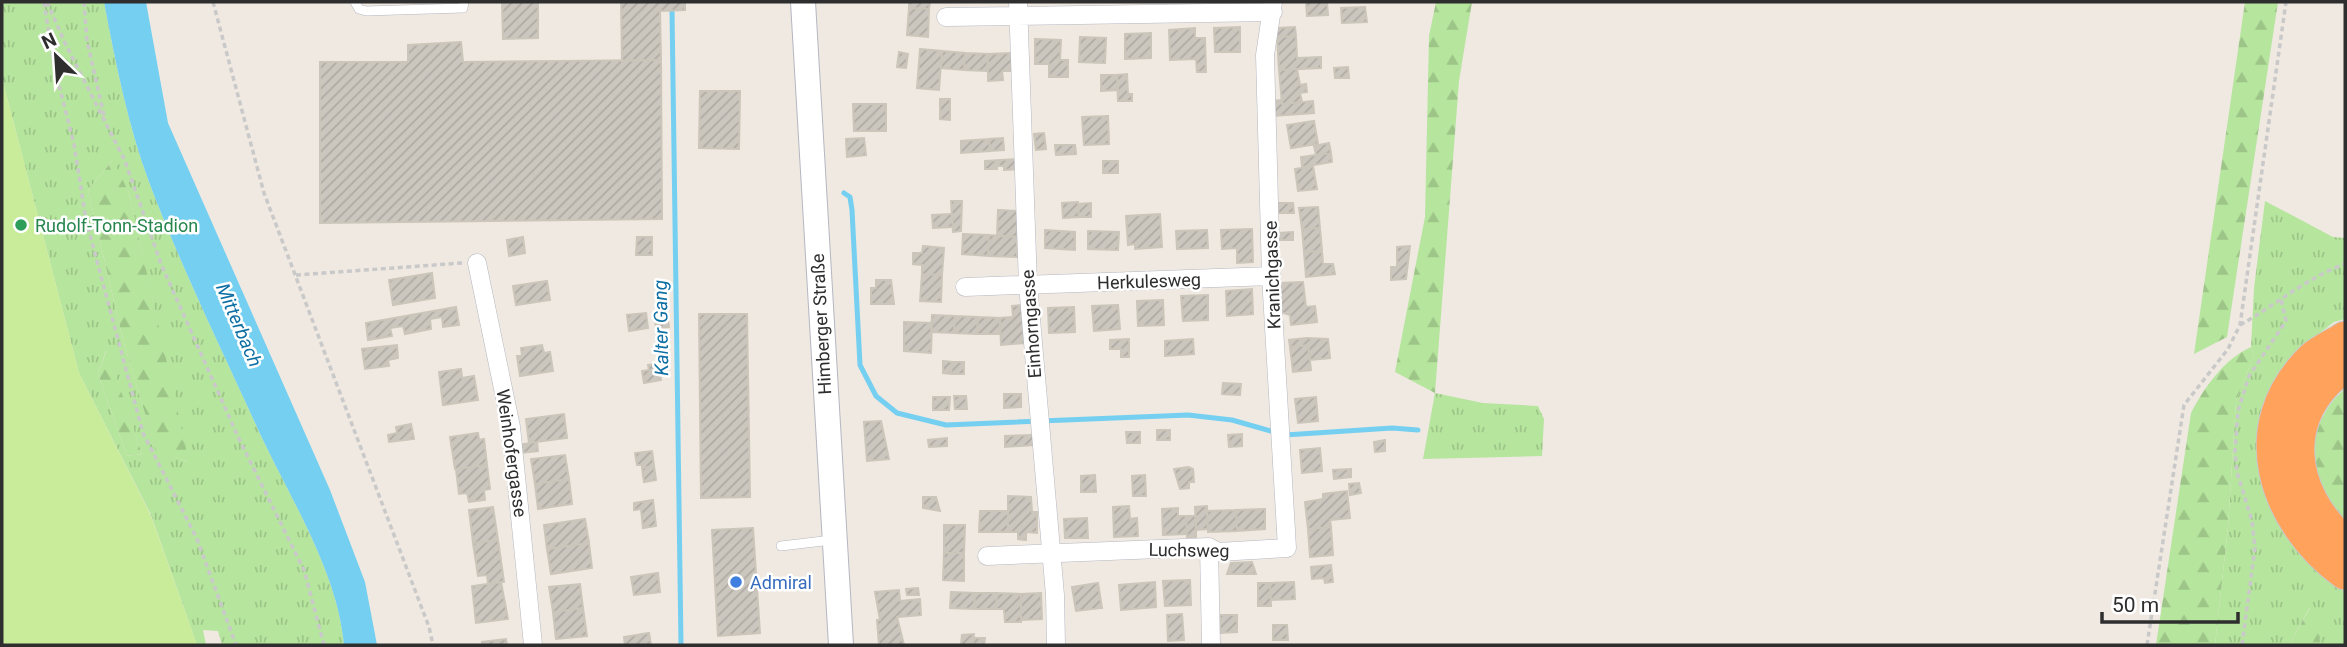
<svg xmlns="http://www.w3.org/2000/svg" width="2347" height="647" font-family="Roboto,sans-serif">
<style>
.grass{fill:url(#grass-tufts);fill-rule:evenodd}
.forest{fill:url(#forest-firs)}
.pitch{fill:#c9ec9a}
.water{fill:#75cff0}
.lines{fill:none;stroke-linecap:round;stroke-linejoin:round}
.stream{stroke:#75cff0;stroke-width:5}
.building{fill:url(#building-hatch);stroke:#cbc5ba;stroke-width:2}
.lane-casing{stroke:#b4b7c1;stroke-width:10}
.street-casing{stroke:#b4b7c1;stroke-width:19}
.secondary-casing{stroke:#b4b7c1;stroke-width:26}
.highway-casing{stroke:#c9c9c9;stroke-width:35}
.path{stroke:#c9c9c9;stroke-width:3.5;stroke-dasharray:5 3.5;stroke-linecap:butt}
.lane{stroke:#fff;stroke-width:9}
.street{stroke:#fff;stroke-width:18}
.secondary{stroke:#fff;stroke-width:24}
.highway{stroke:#ffa35c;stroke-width:33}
.leisure-dot{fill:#2e9e5b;stroke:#fff;stroke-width:2.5}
.shop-dot{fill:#3f7fe0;stroke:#fff;stroke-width:2.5}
.labels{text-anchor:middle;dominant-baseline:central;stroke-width:5;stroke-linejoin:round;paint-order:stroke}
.leisure-label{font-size:18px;fill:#27864d;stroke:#fff;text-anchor:start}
.street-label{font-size:18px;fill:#2e2e2e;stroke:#fff}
.shop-label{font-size:18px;fill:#366cbe;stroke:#fff;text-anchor:start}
.water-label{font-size:19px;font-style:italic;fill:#0d6fa3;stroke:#fff}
</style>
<defs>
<pattern id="grass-tufts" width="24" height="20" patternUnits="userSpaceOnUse" patternTransform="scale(1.75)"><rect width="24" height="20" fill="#b6e59e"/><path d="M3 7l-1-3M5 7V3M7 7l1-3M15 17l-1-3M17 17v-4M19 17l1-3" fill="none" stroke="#9dc588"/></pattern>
<pattern id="forest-firs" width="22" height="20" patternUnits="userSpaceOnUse" patternTransform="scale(1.75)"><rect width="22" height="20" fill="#b6e59e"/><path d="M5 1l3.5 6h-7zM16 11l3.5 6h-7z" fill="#9dc588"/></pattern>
<pattern id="building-hatch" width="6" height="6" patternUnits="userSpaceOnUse" patternTransform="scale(1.75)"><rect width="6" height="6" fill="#cbc7bf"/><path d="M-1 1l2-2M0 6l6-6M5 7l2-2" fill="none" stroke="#afaba4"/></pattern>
</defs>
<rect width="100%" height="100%" fill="#efe9e1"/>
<!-- grass -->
<path class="grass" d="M 2,2 L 104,2 C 115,60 128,126 149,182 C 179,262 220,346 256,425 C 287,494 337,568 344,645 L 222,645 L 218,631 L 203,630 L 206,645 L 197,645 L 151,515 L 79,373 L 2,78 ZM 112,161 L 129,193 L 188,462 L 156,449 L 123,340 L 88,190 ZM 106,351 L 107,351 L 142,454 L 127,456 L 98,374 Z
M 2265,201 L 2333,237 L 2345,238 L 2345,319 L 2334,322 L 2298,350 L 2270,388 L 2262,428 L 2345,585 L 2345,645 L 2321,645 L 2310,607 L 2289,645 L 2215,645 L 2228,527 L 2236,401 L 2254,355 L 2251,347 L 2254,288 Z
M 1435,393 L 1483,403 L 1538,406 L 1544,419 L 1542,456 L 1423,459 Z"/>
<!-- forest -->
<path class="forest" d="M 1436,2 L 1472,2 L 1459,81 L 1435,393 L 1395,372 L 1425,217 L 1429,36 Z
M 2245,2 L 2278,2 L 2227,337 L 2194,354 Z
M 113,160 L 129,193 L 189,462 L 156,450 L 123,340 L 88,190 Z
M 2251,347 L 2254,355 L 2236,401 L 2228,527 L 2215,645 L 2156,645 L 2191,413 C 2204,388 2224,359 2251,347 Z
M 107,349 L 142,454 L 127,456 L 98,374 Z
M 2345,389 L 2345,519 C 2299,490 2306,420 2345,389 Z
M 2311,606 L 2321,645 L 2289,645 Z"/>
<!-- pitch -->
<path class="pitch" d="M 2,78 L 79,373 L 151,516 L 197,645 L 2,645 Z"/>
<!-- water -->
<path class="water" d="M 104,2 L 146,2 L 168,123 L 330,490 L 365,582 L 377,645 L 344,645 C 337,568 287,494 256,425 C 220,346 179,262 149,182 C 128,126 115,60 104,2 Z"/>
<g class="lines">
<!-- stream -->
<path class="stream" d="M 672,10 L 681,645
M 844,193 L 850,197 L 852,210 L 860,365 L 876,396 L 897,413 L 946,425 L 1188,415 L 1232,420 L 1285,435 L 1392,428 L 1418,430"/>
</g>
<!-- building -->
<path class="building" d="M 502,2 L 538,2 L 538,38 L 503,39 Z
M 621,2 L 685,2 L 685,10 L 660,11 L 661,60 L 622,61 Z
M 909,2 L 930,2 L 929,9 L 909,8 Z
M 1306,2 L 1327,2 L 1328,15 L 1307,16 Z
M 1365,7 L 1367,22 L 1342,23 L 1341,8 Z
M 909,8 L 929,9 L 928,37 L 907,35 Z
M 1240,27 L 1240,52 L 1215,52 L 1214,28 Z
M 1295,27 L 1296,36 L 1277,37 L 1277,28 Z
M 1195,28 L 1195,38 L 1205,38 L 1206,72 L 1197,72 L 1196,59 L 1170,60 L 1169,30 Z
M 1151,33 L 1151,58 L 1125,59 L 1125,34 Z
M 1296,36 L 1297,58 L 1321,57 L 1321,68 L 1279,70 L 1277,37 Z
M 1080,37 L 1106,38 L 1105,63 L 1079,62 Z
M 1035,39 L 1061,40 L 1060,60 L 1068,60 L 1068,77 L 1049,77 L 1049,64 L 1035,64 Z
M 461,42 L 463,62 L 661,60 L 662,219 L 320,223 L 320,62 L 408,62 L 408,45 Z
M 920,49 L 942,51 L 939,90 L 917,88 Z
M 942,51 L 965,53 L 964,70 L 941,68 Z
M 899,52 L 908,54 L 906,68 L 897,67 Z
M 965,53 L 988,54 L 987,71 L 964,70 Z
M 1011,53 L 1012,71 L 1002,71 L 1003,80 L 988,81 L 988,54 Z
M 1348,67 L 1349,78 L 1335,78 L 1334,68 Z
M 1297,69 L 1300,85 L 1306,84 L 1307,92 L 1300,93 L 1302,102 L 1282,104 L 1279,70 Z
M 1127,74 L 1128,94 L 1132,94 L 1132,101 L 1118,101 L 1117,75 Z
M 1101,75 L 1117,75 L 1118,90 L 1101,91 Z
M 700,91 L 740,91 L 739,149 L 699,148 Z
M 940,99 L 950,99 L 950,120 L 940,119 Z
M 1282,100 L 1282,104 L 1313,101 L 1314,113 L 1273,116 L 1272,101 Z
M 853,104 L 886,104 L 886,131 L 854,131 Z
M 1108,116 L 1109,144 L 1084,145 L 1082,117 Z
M 1314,121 L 1318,144 L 1291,148 L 1287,125 Z
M 1044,133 L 1046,149 L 1036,150 L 1034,134 Z
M 864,138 L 866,155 L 847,157 L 846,139 Z
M 1003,138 L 1004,150 L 990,151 L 989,139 Z
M 989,139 L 990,151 L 961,153 L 961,141 Z
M 1329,143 L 1331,153 L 1316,155 L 1314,146 Z
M 1055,145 L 1075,145 L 1076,154 L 1056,155 Z
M 1331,153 L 1332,162 L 1302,167 L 1301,157 Z
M 1020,159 L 1020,169 L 1004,170 L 1004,166 L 997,166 L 997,169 L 985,169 L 985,161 Z
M 1103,161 L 1118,161 L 1118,173 L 1103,173 Z
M 1313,166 L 1317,189 L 1298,191 L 1295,169 Z
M 951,201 L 962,201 L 961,231 L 953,232 Z
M 1078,202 L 1079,217 L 1063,218 L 1062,203 Z
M 1091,203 L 1091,217 L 1079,217 L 1078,204 Z
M 1277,203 L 1293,203 L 1294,213 L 1277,213 Z
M 1318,207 L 1320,228 L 1302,229 L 1299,208 Z
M 998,210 L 1019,211 L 1017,237 L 997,236 Z
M 952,214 L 953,227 L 933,228 L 932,215 Z
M 1160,214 L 1162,247 L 1135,249 L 1135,244 L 1128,245 L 1126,216 Z
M 1320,228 L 1322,251 L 1304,252 L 1302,229 Z
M 1252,229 L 1253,262 L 1237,263 L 1237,248 L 1222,249 L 1221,230 Z
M 1045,230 L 1075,232 L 1075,250 L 1045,248 Z
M 1207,230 L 1208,248 L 1177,249 L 1176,231 Z
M 1088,231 L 1119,232 L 1118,250 L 1088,249 Z
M 1293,232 L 1293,240 L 1278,240 L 1278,233 Z
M 963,234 L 989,235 L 988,256 L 962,254 Z
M 989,235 L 1017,237 L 1017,257 L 988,256 Z
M 523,237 L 525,253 L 509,256 L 507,240 Z
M 637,237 L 652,237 L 652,255 L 636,255 Z
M 923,246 L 944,248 L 942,275 L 922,274 L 922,265 L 913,264 L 913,253 L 922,253 Z
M 1410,246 L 1406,279 L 1391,280 L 1391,267 L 1397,267 L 1397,247 Z
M 1322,251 L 1323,264 L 1333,264 L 1335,274 L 1306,277 L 1304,252 Z
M 432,273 L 435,298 L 393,305 L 389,280 Z
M 922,274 L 942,275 L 941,302 L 920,301 Z
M 876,280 L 891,280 L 894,304 L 871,304 L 871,288 L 876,288 Z
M 547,281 L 550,300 L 516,305 L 513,286 Z
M 1303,282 L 1306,307 L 1315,306 L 1317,322 L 1291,325 L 1290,315 L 1281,312 L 1280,283 Z
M 1252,289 L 1253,314 L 1227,316 L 1226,291 Z
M 1208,295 L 1208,320 L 1183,321 L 1181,296 Z
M 1163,300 L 1164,325 L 1138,326 L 1137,301 Z
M 1022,305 L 1024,343 L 1001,345 L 1000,318 L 1013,317 L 1012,306 Z
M 1118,305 L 1120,329 L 1094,331 L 1092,306 Z
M 456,307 L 459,325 L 443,327 L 442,317 L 430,319 L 431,329 L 405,334 L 403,326 L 390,328 L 392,336 L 368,340 L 366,323 Z
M 1074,307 L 1075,332 L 1049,333 L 1048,308 Z
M 667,311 L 669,327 L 656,328 L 654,312 Z
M 646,313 L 648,328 L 629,331 L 627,315 Z
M 699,314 L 747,314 L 750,497 L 701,498 Z
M 932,315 L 955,316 L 954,333 L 931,332 Z
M 955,316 L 978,317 L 977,334 L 954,333 Z
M 978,317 L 1000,318 L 1000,334 L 977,334 Z
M 904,322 L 932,323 L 931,353 L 904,351 Z
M 1307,338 L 1328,339 L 1330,358 L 1310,360 L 1308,345 L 1290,347 L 1289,340 Z
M 1129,339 L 1129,357 L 1121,357 L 1121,349 L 1110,349 L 1110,340 Z
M 1193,339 L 1194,354 L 1165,356 L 1165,341 Z
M 397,345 L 398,358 L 388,360 L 389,366 L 365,369 L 362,349 Z
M 542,345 L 544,353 L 550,352 L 553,371 L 520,376 L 517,356 L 522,356 L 521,348 Z
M 1308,345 L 1311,370 L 1293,372 L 1290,347 Z
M 943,361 L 952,362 L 951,374 L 943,373 Z
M 952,362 L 964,362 L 964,374 L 951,374 Z
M 659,364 L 661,380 L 644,383 L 642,371 L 649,370 L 648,365 Z
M 461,369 L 462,378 L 474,376 L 478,400 L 443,405 L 439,372 Z
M 1223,383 L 1241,384 L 1240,395 L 1222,394 Z
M 1004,394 L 1021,394 L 1021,407 L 1004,408 Z
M 954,396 L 966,396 L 967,409 L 955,409 Z
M 933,397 L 950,397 L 949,410 L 933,410 Z
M 1316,397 L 1318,421 L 1298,423 L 1295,399 Z
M 564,414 L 567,438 L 529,443 L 526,419 Z
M 881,421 L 889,459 L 867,461 L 864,422 Z
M 411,424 L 414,439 L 389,442 L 388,435 L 397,433 L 396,427 Z
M 1157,430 L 1170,430 L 1170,440 L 1157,440 Z
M 1126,432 L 1140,432 L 1140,443 L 1127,443 Z
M 478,433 L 479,440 L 484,439 L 487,465 L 455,469 L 450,437 Z
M 1242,434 L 1242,446 L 1229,447 L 1228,435 Z
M 1033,435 L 1034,445 L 1005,447 L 1005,436 Z
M 947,438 L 947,446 L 929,447 L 928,440 Z
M 1385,440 L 1385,451 L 1375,452 L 1374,442 Z
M 537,442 L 538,451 L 520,453 L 518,445 Z
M 1320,448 L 1322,471 L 1302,473 L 1300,450 Z
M 652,451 L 654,466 L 642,468 L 642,465 L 637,465 L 635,453 Z
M 565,455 L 569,479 L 535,484 L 531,459 Z
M 487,465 L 490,489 L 484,490 L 485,500 L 469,502 L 467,493 L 459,494 L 456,469 Z
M 654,466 L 656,480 L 644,482 L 642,468 Z
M 1188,467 L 1193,469 L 1194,482 L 1189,482 L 1189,488 L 1180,489 L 1174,469 Z
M 1351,469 L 1351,477 L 1334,479 L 1333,470 Z
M 1095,475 L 1096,492 L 1081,492 L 1081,476 Z
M 1145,475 L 1146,496 L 1133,496 L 1132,476 Z
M 569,479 L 572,504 L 538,509 L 535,484 Z
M 1359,483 L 1361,493 L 1350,495 L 1349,484 Z
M 1347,491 L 1350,518 L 1330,520 L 1331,527 L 1308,529 L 1305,502 L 1323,499 L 1323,494 Z
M 1008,496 L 1031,497 L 1032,512 L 1037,512 L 1037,533 L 1026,532 L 1026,540 L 1018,539 L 1018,532 L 1008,532 Z
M 923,497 L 936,497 L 940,511 L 923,508 Z
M 653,500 L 656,526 L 643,528 L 641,509 L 634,510 L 634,503 Z
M 1129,506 L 1130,519 L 1137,518 L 1138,536 L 1114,537 L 1113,507 Z
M 1207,506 L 1208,529 L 1196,530 L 1195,507 Z
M 493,507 L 498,540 L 473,543 L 469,510 Z
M 1178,508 L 1178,516 L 1186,516 L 1187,534 L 1163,535 L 1162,509 Z
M 1265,509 L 1265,529 L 1237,531 L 1236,510 Z
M 1236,510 L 1237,531 L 1208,532 L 1207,511 Z
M 980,511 L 1008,511 L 1008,532 L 979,532 Z
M 1186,516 L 1196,516 L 1196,537 L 1187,537 Z
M 1087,518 L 1088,538 L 1065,538 L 1064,519 Z
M 585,519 L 589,543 L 547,549 L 544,525 Z
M 944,525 L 965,525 L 964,553 L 944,553 Z
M 1331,527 L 1333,555 L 1310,557 L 1308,529 Z
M 753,528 L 760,633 L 718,636 L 712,530 Z
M 498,540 L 504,582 L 488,584 L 487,575 L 478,576 L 473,543 Z
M 589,543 L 592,568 L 551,574 L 547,549 Z
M 944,553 L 964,553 L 964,581 L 943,580 Z
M 1252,562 L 1256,574 L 1227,574 L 1231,563 Z
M 1331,565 L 1333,582 L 1325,583 L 1324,578 L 1312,579 L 1311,567 Z
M 658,573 L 660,592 L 634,595 L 631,577 Z
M 1190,580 L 1191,605 L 1165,606 L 1163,581 Z
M 501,582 L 508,619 L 476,623 L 472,586 Z
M 1155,582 L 1156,607 L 1121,610 L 1119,585 Z
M 1294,582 L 1295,599 L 1271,600 L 1270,583 Z
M 1098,583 L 1102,608 L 1076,611 L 1072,587 Z
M 1258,583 L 1270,583 L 1271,606 L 1258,606 Z
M 580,584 L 583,608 L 553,612 L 549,587 Z
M 918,588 L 919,595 L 907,595 L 906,589 Z
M 899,590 L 900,601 L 920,599 L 921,615 L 897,617 L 904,645 L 879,645 L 877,620 L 880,620 L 875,592 Z
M 951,592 L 975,593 L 974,609 L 950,608 Z
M 975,593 L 997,593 L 996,609 L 974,609 Z
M 997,593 L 1021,594 L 1021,622 L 1005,622 L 1004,609 L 996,609 Z
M 1041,593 L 1042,619 L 1021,620 L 1021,594 Z
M 583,608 L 587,636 L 556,639 L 553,612 Z
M 1182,614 L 1184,640 L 1168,641 L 1167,615 Z
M 1220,615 L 1237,615 L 1237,632 L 1220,633 Z
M 1273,625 L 1287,625 L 1288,640 L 1273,640 Z
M 649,633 L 651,645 L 625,645 L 624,637 Z
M 974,634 L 973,645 L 961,645 L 962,635 Z
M 974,638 L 985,638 L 984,645 L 973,645 Z
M 506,639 L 507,645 L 482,645 L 482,642 Z"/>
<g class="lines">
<!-- lane casing -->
<g class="lane-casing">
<path id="lane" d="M 355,2 L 359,9 L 366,11 L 463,8 L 464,2
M 781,546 L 832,540"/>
</g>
<!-- street casing -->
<g class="street-casing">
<path id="street" d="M 1018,2 L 1028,285 L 1055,595 L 1056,645
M 946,17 L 1273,12
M 477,263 L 511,427 L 533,645
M 965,287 L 1271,276
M 1209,547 L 1211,645
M 987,556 L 1209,547 L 1218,552 L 1287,548 L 1271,276 L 1265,55 L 1273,2"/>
</g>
<!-- secondary casing -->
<g class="secondary-casing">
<path id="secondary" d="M 803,2 L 841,645"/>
</g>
<!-- highway casing -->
<g class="highway-casing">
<path id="highway" d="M 2345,338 C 2335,345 2322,350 2313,358 C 2242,426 2274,521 2345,573
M 2345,366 C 2277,413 2287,493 2345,543"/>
</g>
<!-- path -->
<path class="path" d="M 44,2 L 54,66 L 74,144 L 86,220 L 143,433 L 197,539 L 236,645
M 47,2 L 65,43 L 125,161 L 161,264 L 239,439 L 304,570 L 324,645
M 84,2 L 87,41 L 105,120
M 213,2 L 264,193 L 429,627 L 433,645
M 296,275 L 462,263
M 2240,325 C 2276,305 2306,278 2345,264
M 2147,645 L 2184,405 L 2228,349 L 2240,325 L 2286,2
M 2242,645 L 2255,548 L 2252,521 L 2237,472 L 2235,452 L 2238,411 L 2249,376 L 2286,321 L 2281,299"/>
<!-- lane -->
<use href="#lane" class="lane"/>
<!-- street -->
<use href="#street" class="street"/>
<!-- secondary -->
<use href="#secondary" class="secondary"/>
<!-- highway -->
<use href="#highway" class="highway"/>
</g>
<!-- markers -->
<circle class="leisure-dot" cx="21" cy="225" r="7"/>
<circle class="shop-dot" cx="736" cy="582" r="7"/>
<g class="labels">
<!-- leisure labels -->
<g class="leisure-label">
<text x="35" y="225">Rudolf-Tonn-Stadion</text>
</g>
<!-- street labels -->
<g class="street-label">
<text transform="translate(1272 275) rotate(-92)">Kranichgasse</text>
<text transform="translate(1149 281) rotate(-2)">Herkulesweg</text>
<text transform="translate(821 324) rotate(-93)">Himberger Straße</text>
<text transform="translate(1031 324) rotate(-94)">Einhorngasse</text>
<text transform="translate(512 453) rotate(82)">Weinhofergasse</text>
<text transform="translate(1189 550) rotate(1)">Luchsweg</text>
</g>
<!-- shop labels -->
<g class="shop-label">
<text x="750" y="582">Admiral</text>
</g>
<!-- water labels -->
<g class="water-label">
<text transform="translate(239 325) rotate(67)">Mitterbach</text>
<text transform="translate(661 328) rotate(-91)">Kalter Gang</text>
</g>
</g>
<!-- border -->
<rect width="2347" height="647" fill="none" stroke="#2e2e2e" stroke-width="7"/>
<!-- north arrow -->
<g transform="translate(56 56) rotate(335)" stroke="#ffffff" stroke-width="5" paint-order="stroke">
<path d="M0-5L12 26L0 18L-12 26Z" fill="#2e2e2e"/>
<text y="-10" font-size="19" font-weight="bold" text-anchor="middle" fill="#2e2e2e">N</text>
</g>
<!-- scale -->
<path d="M2102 612v10h136v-10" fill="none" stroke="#2e2e2e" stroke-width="3.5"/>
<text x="2112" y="612" font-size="21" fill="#2e2e2e" stroke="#ffffff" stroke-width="5" paint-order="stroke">50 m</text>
</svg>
